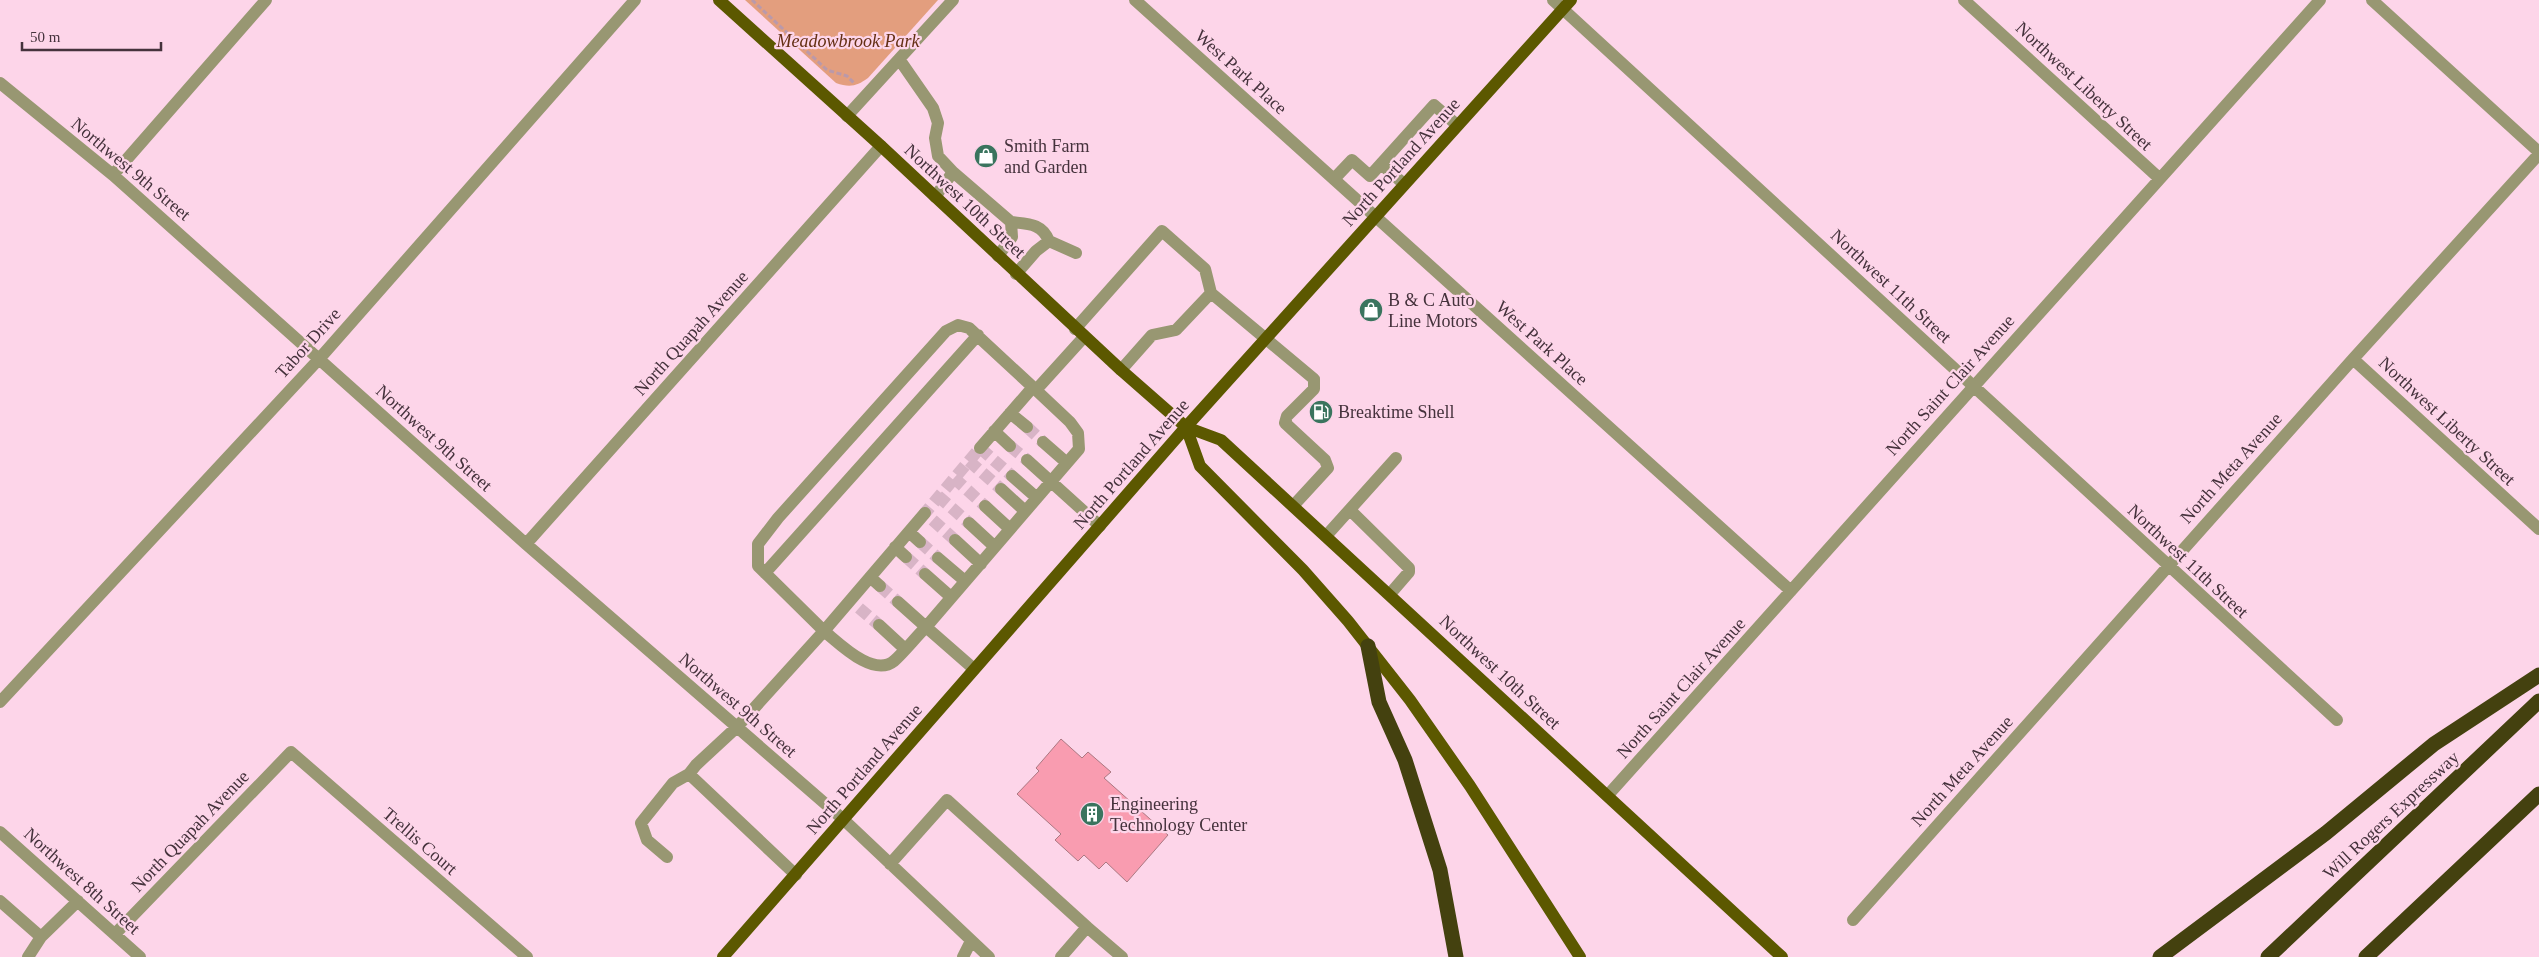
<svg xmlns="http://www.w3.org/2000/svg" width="2539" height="957" font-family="Georgia,serif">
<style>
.green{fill:#e39e7e}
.building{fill:#f99cb0;stroke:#ab7882}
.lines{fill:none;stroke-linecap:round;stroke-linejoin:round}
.minor-tunnel{stroke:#d8b4c6;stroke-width:12;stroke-dasharray:12 6;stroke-linecap:butt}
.path{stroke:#ba99aa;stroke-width:3;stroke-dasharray:5 2.5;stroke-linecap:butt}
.minor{stroke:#989772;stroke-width:12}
.major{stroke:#5c5800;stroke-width:12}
.highway{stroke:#44410f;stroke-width:15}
.labels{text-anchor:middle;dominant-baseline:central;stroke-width:4.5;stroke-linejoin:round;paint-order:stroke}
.park-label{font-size:18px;font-style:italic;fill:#642f13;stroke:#fdd5e9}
.street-label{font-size:18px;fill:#45323c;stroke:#fdd5e9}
.poi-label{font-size:18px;fill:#45323c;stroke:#fdd5e9;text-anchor:start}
</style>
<rect width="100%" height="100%" fill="#fdd5e9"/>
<!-- green -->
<path class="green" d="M 745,0 L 938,0 L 868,78 C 857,86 850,88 836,83 Z"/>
<!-- building -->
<path class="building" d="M 1061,739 L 1082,758 L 1088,752 L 1111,772 L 1104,778 L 1168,835 L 1127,882 L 1106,862 L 1099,869 L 1084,855 L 1078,861 L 1055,840 L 1061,834 L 1017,794 L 1039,771 L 1036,768 Z"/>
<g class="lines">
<!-- minor-tunnel -->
<path class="minor-tunnel" d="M 1027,427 L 1043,442
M 1010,446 L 1027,460
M 969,461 L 1001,489
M 954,478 L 985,506
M 938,496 L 969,523
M 955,540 L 925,513 L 980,448 L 1012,476
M 920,542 L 938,558
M 906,557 L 925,574
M 880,586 L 898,602
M 859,608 L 879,625"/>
<!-- path -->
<path class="path" d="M 752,0 L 827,70 L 847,76 L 855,84"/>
<!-- minor -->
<path class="minor" d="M 1135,0 L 1791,591
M 1553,0 L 2337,720
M 1964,0 L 2159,178
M 2372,0 L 2539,152
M 899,59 L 933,108 L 938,123 L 935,138 L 938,156 L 953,172 L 935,197
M 0,83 L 113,175 L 526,544 L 844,820 L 989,957
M 847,116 L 953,0
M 1381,164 L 1404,184
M 953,172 L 1011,222 L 1012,237 L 998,256
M 113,175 L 266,0
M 1334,179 L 1352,160 L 1370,176 L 1434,105 L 1457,125
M 1011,222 C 1028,224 1042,223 1049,241
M 1016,274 L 1036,251 L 1049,241 L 1076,253
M 1211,293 L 1314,379 L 1314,389 L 1287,416 L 1285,423 L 1325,460 L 1328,468 L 1293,506
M 1075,329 L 1162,231 L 1205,269 L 1211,293 L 1176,330 L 1152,335 L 1121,370
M 2353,359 L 2539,529
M 1010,413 L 1027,427
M 994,431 L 1010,446
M 1043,442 L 1067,463
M 980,448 L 1033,387
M 1027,460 L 1100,526
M 1012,476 L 1037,498
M 1001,489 L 1025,511
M 985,506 L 1010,529
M 1350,510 L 1409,568 L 1409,572 L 1390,594
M 925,513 L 824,631 L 758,566 L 758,544 L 778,518 L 946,331 L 958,325 L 969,328 L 1036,390 L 1084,337
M 969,523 L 995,547
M 909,532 L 920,542
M 1326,536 L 1396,458
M 955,540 L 981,564
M 526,544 L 881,146
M 895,547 L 906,557
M 938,558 L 965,581
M 765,573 L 978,335
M 925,574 L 951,597
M 870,577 L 880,586
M 898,602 L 926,627 L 1079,449 L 1078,433 L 1070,422 L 1036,390
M 879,625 L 905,649
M 0,702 L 320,358 L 635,0
M 1608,795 L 2320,0
M 0,832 L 140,957
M 667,857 L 647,840 L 641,823 L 673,783 L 689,774
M 890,864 L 947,800 L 1087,927 L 1061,957
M 796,875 L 689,774 L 696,765 L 737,727 L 824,631 C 839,643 873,678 894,661 C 905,651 915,638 926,627 L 974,669
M 0,901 L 41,937 L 78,901
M 1853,920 L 2353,359 L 2539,154
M 1087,927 L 1122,957
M 115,934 L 291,752 L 527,957
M 28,957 L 41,937
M 963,957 L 971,941"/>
<!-- major -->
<path class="major" d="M 719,0 L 881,146 L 1121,370 L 1186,427 L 1221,440 L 1782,957
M 1186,427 L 1200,466 L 1303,570 L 1348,621 L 1410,700 L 1470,786 L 1580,957
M 723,957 L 1186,427 L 1571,0"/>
<!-- highway -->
<path class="highway" d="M 1368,646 L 1379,702 L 1405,760 L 1440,870 L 1456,957
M 2160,957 L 2326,833 L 2434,744 L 2539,675
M 2268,957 L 2539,701
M 2366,957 L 2539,794"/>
</g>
<!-- icons -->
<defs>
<g id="shop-disc" transform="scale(1.25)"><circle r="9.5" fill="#3a745e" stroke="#fdd5e9"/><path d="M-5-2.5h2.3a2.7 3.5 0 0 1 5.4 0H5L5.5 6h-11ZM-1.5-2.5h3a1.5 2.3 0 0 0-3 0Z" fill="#fff"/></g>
<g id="fuel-disc" transform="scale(1.25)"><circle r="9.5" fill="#3a745e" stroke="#fdd5e9"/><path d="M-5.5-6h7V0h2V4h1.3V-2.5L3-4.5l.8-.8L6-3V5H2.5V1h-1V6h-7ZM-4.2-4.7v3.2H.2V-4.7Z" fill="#fff"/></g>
<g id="building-disc" transform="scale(1.25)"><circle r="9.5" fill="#3a745e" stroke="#fdd5e9"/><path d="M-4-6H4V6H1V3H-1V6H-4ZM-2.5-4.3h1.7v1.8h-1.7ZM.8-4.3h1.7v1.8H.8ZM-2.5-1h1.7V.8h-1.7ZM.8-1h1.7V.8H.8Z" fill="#fff"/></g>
</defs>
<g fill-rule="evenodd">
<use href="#shop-disc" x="986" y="156"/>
<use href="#shop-disc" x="1371" y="310"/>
<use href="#fuel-disc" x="1321" y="412"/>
<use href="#building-disc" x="1092" y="814"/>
</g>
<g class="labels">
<!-- park labels -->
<g class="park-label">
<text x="848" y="41">Meadowbrook Park</text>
</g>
<!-- street labels -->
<g class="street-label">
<text transform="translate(1241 72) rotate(42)">West Park Place</text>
<text transform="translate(2084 86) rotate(43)">Northwest Liberty Street</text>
<text transform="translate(1401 162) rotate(-48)">North Portland Avenue</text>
<text transform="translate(131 169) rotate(40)">Northwest 9th Street</text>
<text transform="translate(965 201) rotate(43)">Northwest 10th Street</text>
<text transform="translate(1891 286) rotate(43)">Northwest 11th Street</text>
<text transform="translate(691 333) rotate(-48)">North Quapah Avenue</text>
<text transform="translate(308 343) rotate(-48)">Tabor Drive</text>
<text transform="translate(1542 343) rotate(42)">West Park Place</text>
<text transform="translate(1950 385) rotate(-48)">North Saint Clair Avenue</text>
<text transform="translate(2447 421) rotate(43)">Northwest Liberty Street</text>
<text transform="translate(434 438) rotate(42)">Northwest 9th Street</text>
<text transform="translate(1131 464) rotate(-49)">North Portland Avenue</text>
<text transform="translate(2231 468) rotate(-48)">North Meta Avenue</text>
<text transform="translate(2188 561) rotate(43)">Northwest 11th Street</text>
<text transform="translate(1500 672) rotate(43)">Northwest 10th Street</text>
<text transform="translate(1681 688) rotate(-48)">North Saint Clair Avenue</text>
<text transform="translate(738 705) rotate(41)">Northwest 9th Street</text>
<text transform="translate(864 769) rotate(-49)">North Portland Avenue</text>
<text transform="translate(1962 771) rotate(-48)">North Meta Avenue</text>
<text transform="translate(2391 815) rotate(-43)">Will Rogers Expressway</text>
<text transform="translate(190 831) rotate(-46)">North Quapah Avenue</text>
<text transform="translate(420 841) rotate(41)">Trellis Court</text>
<text transform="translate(82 881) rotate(42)">Northwest 8th Street</text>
</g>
<!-- poi labels -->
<g class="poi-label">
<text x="1004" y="146">Smith Farm<tspan x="1004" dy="21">and Garden</tspan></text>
<text x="1388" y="300">B &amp; C Auto<tspan x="1388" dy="21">Line Motors</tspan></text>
<text x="1338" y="412">Breaktime Shell</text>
<text x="1110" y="804">Engineering<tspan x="1110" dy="21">Technology Center</tspan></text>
</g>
</g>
<!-- scale -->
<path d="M22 42v8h139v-8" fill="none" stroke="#45323c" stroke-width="2.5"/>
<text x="30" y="42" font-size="15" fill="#45323c" stroke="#fdd5e9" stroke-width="4" paint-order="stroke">50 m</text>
</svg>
